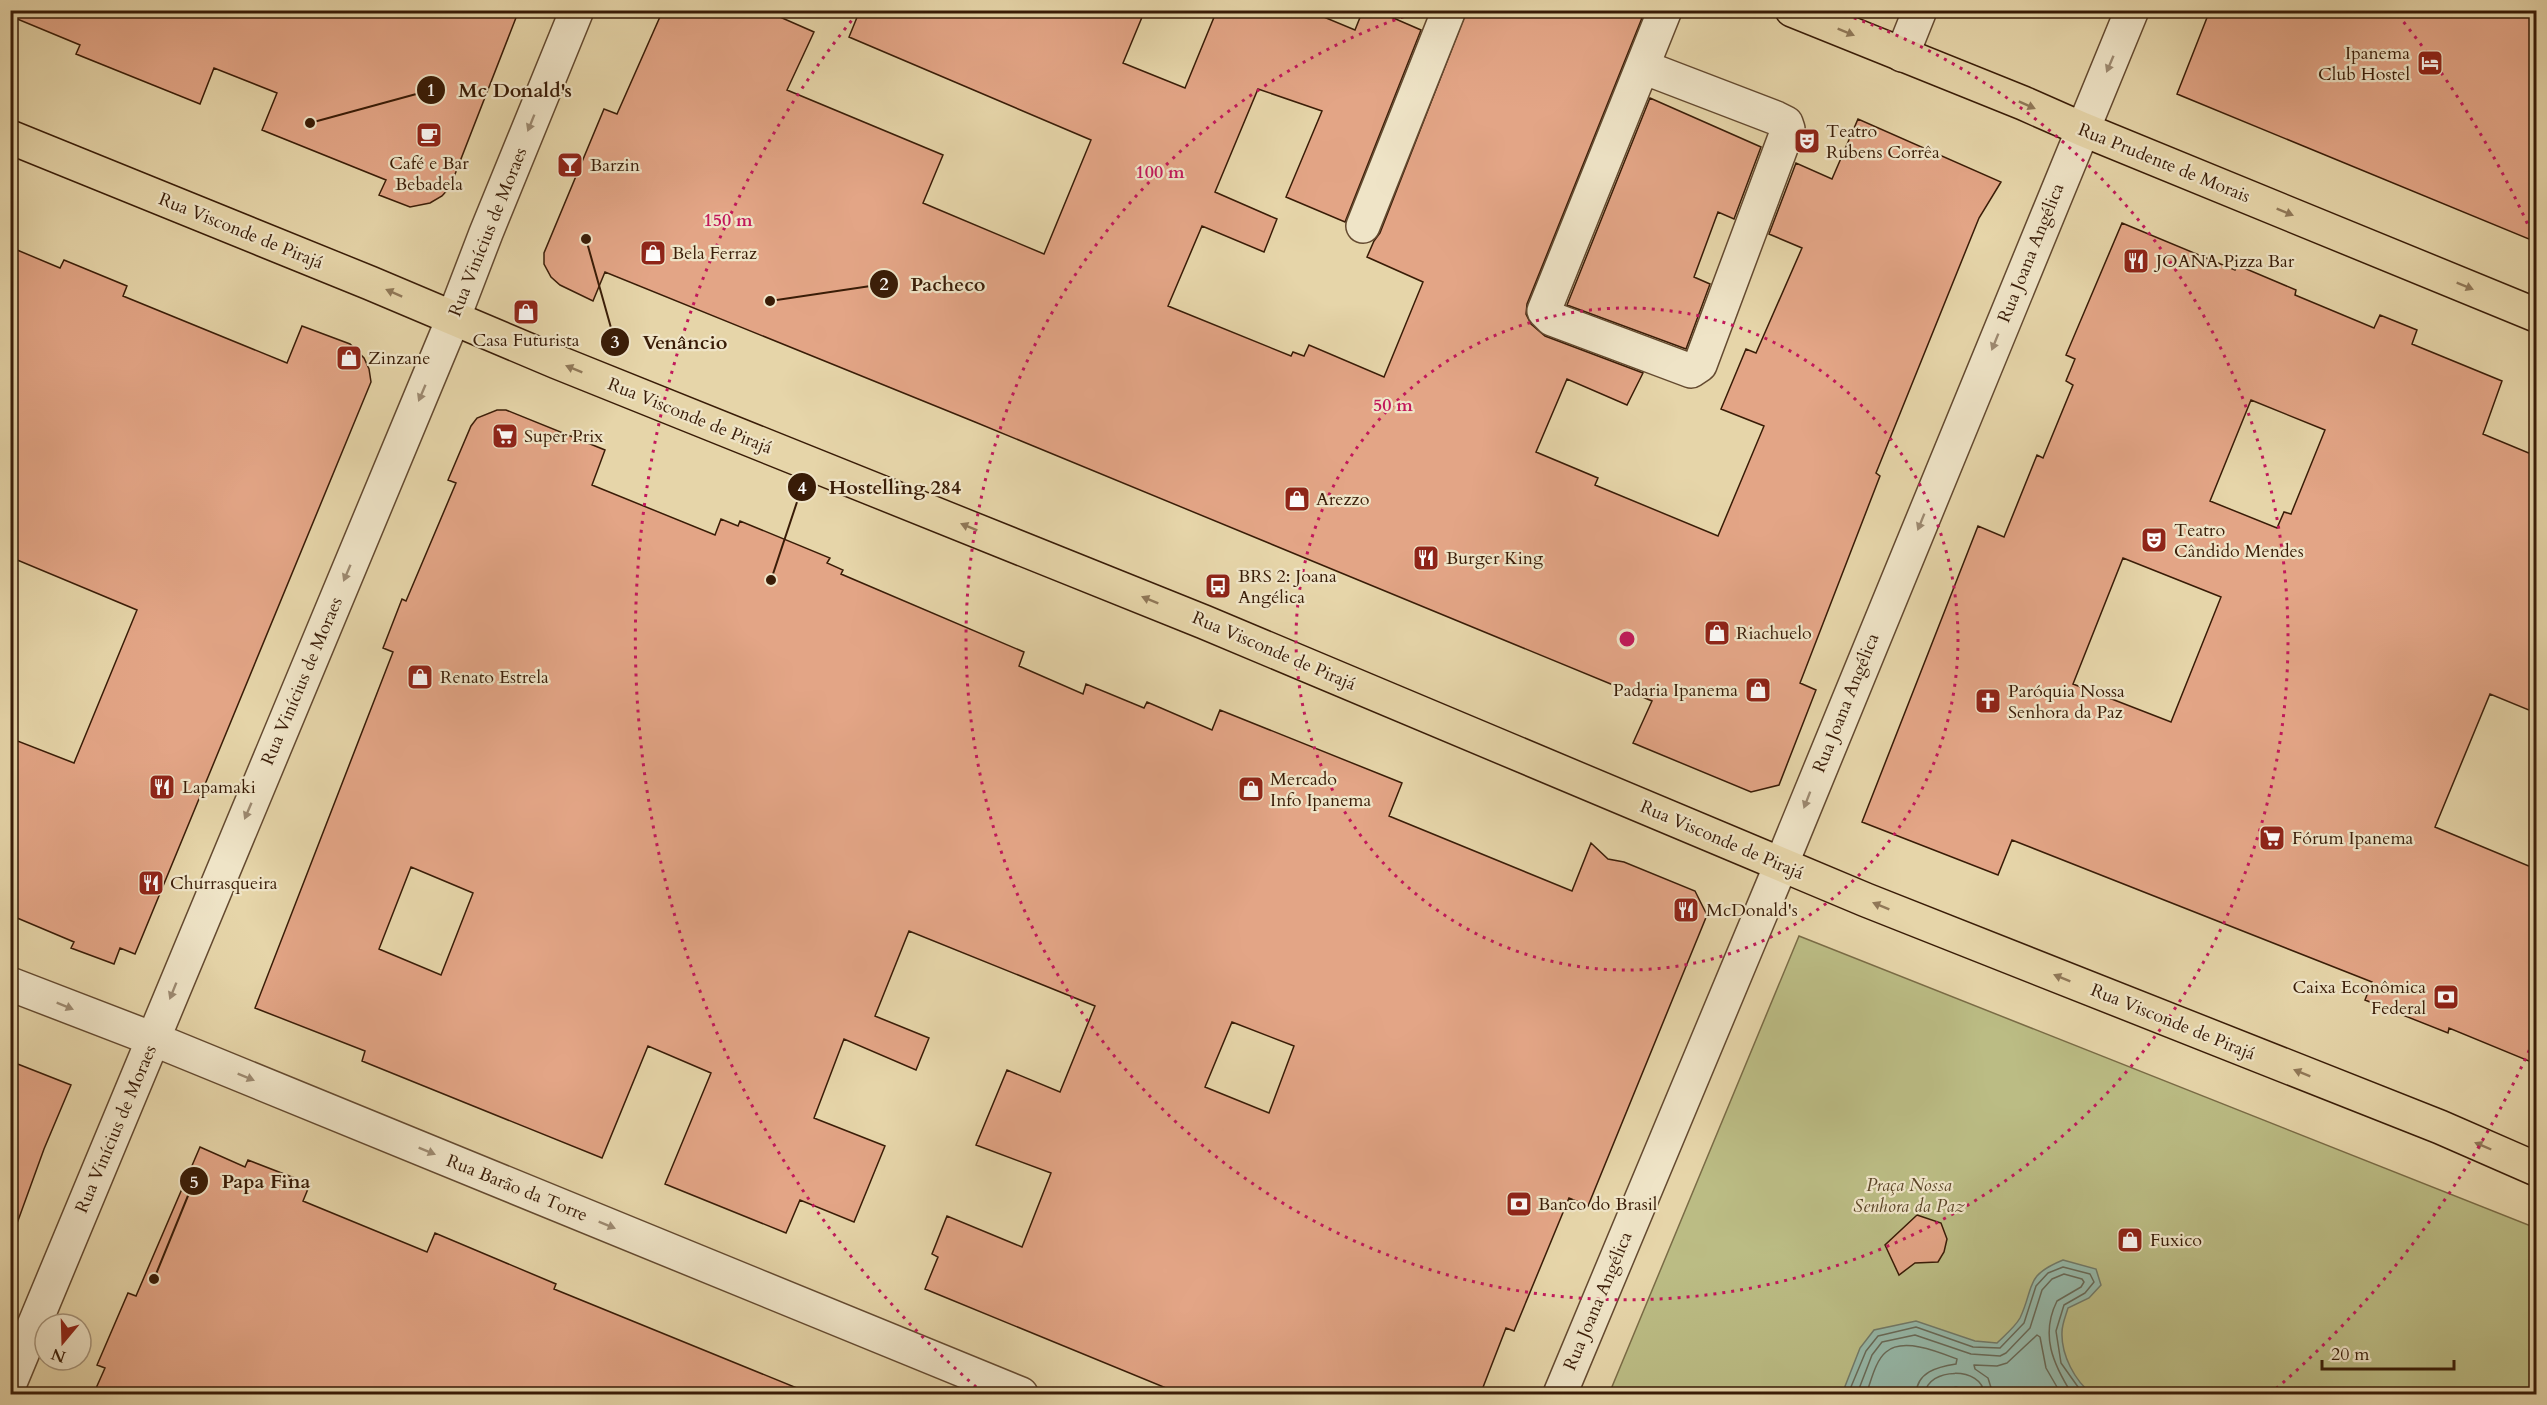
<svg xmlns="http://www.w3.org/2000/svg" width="2547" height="1405" font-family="Cardo,serif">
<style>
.green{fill:#bbbc84;stroke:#7a6c46;stroke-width:1.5}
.water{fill:#96b9aa;stroke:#717a69;stroke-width:1.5}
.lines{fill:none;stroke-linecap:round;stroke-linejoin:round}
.shore{stroke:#686a58;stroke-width:1.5}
.building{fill:#e3a586;stroke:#391c07;stroke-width:1.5;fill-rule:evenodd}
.minor-casing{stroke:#644a30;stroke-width:36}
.major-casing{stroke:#391c07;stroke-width:36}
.minor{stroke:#efe4c7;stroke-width:33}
.major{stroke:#e6d5a9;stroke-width:33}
.oneway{fill:#907858}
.oneway2{fill:#9d8a71}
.ring{fill:none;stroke:#c2185b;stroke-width:3;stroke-dasharray:3 6}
.labels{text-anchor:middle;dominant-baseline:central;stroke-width:4.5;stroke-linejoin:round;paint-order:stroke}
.poi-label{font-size:18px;fill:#391c07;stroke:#efe4c7;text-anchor:start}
.street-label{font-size:18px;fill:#391c07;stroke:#efe4c7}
.park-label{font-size:18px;font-style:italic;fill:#5a4426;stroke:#efe4c7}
.centre{fill:#c2185b;stroke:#efe4c7;stroke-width:3}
.ring-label{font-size:18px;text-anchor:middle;font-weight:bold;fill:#c2185b;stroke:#efe4c7;stroke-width:4.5;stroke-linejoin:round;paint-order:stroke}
.leader{fill:none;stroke:#391c07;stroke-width:2}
.callout-dot{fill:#391c07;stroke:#efe4c7;stroke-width:2}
.mark-label{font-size:18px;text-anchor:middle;font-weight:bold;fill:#fff}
.callout-label{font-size:20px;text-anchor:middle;font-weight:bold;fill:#391c07;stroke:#efe4c7;stroke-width:4.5;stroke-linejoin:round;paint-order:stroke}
</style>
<rect width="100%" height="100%" fill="#e6d5a9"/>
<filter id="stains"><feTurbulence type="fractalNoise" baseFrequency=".00333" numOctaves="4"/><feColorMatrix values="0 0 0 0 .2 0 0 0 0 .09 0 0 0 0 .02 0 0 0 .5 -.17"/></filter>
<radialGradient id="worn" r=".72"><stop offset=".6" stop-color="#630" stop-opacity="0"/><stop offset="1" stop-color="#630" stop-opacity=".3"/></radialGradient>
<!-- green -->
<path class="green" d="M 1799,936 L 2536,1228 L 2536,1394 L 1609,1394 Z"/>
<!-- water -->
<path class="water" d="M 2063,1260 L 2096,1269 L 2101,1285 L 2089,1298 L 2068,1308 C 2066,1315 2062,1324 2062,1332 C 2061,1355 2075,1381 2092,1394 L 1978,1394 L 1956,1387 L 1929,1394 L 1842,1394 L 1860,1348 L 1874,1330 L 1916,1321 L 1975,1341 L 1997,1343 C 2004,1336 2015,1327 2020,1318 C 2035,1286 2024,1276 2063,1260 Z"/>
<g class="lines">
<!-- shore -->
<path class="shore" d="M 1848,1394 L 1866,1351 L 1878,1336 L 1916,1327 L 1973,1347 L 2000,1348 L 2024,1323 L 2036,1286 L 2048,1273 L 2063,1267 L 2090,1274 L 2094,1282 L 2085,1293 L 2064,1305 L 2056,1331 L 2061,1363 L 2083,1394
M 1857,1394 L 1872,1355 L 1882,1342 L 1915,1335 L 1971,1354 L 2000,1356 L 2006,1353 L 2030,1328 L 2042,1290 L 2052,1279 L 2064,1274 L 2082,1279 L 2084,1282 L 2081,1287 L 2057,1301 C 2040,1335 2053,1364 2072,1394
M 1866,1394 C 1871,1382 1875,1361 1886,1352 C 1903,1337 1939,1352 1957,1359 L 1956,1364 C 1937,1367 1917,1372 1916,1394
M 1925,1394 C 1927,1367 1983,1366 1984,1394
M 1993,1394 L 1988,1378 L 1975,1369 L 1974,1365 L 1997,1366 L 2007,1363 L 2037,1335 L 2040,1337 L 2046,1368 L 2061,1394"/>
</g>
<!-- building -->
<path class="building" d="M 10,10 L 519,10 L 450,187 L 442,196 L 430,203 L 410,207 L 379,195 L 386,180 L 262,130 L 277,93 L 214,68 L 200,104 L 76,54 L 80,45 L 10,16 Z
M 663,10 L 764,10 L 814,32 L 787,90 L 943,155 L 923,203 L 1044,254 L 1091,140 L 849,37 L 860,10 L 1145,10 L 1123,63 L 1185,88 L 1217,10 L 1307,10 L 1355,30 L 1363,10 L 1375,10 L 1421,30 L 1345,222 L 1286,197 L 1322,111 L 1258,89 L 1215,192 L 1277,219 L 1264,252 L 1202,226 L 1168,306 L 1291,356 L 1293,352 L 1304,356 L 1309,345 L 1384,377 L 1423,282 L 1367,257 L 1374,241 L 1380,233 L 1467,10 L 1624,10 L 1642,18 L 1527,304 L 1526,314 L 1531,324 L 1545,336 L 1643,373 L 1627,405 L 1567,379 L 1536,452 L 1598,478 L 1595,485 L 1718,536 L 1764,426 L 1721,409 L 1746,349 L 1756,353 L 1802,248 L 1769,234 L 1796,163 L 1832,179 L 1858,119 L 2001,182 L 1979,218 L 1876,473 L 1880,476 L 1800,683 L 1816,690 L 1779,785 L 1751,792 L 1633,743 L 1652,701 L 975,422 L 605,272 L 593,301 L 560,285 L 551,277 L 544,264 L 544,253 L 604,109 L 617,114 Z
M 2210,10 L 2536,10 L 2536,242 L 2177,94 Z
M 1650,98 L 1761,147 L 1734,219 L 1718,212 L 1694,277 L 1710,284 L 1686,349 L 1567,305 Z
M 2122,223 L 2235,270 L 2237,265 L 2296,290 L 2295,295 L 2374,328 L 2380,315 L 2417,330 L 2412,344 L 2502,381 L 2483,434 L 2536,456 L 2536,713 L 2490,694 L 2435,827 L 2536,869 L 2536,1064 L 2449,1028 L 2448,1033 L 2365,1000 L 2372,982 L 2012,840 L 1998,875 L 1862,822 L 1978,526 L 2004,537 L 2037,455 L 2043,458 L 2073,385 L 2066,381 L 2075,359 L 2066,355 ZM 2251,400 L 2325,430 L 2291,514 L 2284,512 L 2277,528 L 2210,501 ZM 2123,558 L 2221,597 L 2171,722 L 2073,684 Z
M 10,247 L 60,268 L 64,260 L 127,286 L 123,296 L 287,363 L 302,326 L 350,344 L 364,358 L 369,369 L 371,382 L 135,954 L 120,948 L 114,964 L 71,948 L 74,942 L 10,915 L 10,738 L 74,763 L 137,610 L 10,557 Z
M 497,410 L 506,410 L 605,450 L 592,485 L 715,535 L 721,519 L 738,526 L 740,521 L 830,558 L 827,563 L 843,570 L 841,574 L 1024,652 L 1019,666 L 1083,694 L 1086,684 L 1144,708 L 1147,702 L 1212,730 L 1220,710 L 1402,783 L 1389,816 L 1572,891 L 1591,843 L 1608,859 L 1624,862 L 1695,891 L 1707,915 L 1588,1206 L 1569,1198 L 1514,1331 L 1506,1328 L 1480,1395 L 1183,1395 L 925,1289 L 938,1257 L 932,1254 L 947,1216 L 1022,1247 L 1051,1173 L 976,1145 L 1007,1070 L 1060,1092 L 1095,1006 L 909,931 L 875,1016 L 929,1038 L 916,1070 L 844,1039 L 814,1118 L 885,1146 L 854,1222 L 800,1200 L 786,1233 L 665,1184 L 711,1073 L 648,1046 L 602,1158 L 362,1061 L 365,1051 L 255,1008 L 393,652 L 383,648 L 402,599 L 406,601 L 456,483 L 448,480 L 471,426 L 477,418 ZM 411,867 L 473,893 L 441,975 L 379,949 ZM 1232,1022 L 1294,1046 L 1269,1113 L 1205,1087 Z
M 10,1061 L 71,1085 L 44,1149 L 15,1229 L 10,1228 Z
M 200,1147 L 245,1167 L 248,1160 L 310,1184 L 303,1201 L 427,1252 L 435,1233 L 556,1284 L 554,1289 L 814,1395 L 93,1395 L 105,1368 L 97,1365 L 128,1293 L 136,1296 Z
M 1917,1215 L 1941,1223 L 1947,1239 L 1944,1252 L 1938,1262 L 1915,1263 L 1899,1275 L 1885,1245 Z"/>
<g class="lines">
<!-- minor casing -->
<g class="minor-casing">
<path id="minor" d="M 1902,55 L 1920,10
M 1643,67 L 1776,118 L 1786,123 L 1788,129 L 1700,365 L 1691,371 L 1552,319 L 1544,311 L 1665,10
M 1363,226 L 1449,10
M 10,984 L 153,1039 L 1021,1394
M 10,1383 L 453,319 L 486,233 L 577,10
M 1560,1394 L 1781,865 L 2132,10"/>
</g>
<!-- major casing -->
<g class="major-casing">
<path id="major" d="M 1792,10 L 2023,103 L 2082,129 L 2536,315
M 10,137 L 370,283 L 557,362 L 1204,622 L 1866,900 L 2440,1127 L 2536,1169"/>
</g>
<!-- minor -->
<use href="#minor" class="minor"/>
<!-- major -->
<use href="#major" class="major"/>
</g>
<!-- one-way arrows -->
<defs><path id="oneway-solid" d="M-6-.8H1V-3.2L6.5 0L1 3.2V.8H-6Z" transform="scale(1.5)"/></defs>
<g class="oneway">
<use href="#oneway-solid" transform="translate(1846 32) rotate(22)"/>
<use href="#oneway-solid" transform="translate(2027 105) rotate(24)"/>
<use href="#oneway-solid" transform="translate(2285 212) rotate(22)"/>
<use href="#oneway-solid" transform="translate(2465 286) rotate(22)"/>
<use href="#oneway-solid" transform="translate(394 293) rotate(-156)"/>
<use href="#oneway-solid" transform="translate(574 369) rotate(-158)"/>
<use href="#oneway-solid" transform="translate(969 527) rotate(-158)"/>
<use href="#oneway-solid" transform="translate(1150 600) rotate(-158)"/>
<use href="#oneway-solid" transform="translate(1881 906) rotate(-158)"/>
<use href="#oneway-solid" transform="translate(2062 978) rotate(-158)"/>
<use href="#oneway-solid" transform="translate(2302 1073) rotate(-158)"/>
<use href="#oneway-solid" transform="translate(2483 1146) rotate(-157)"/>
</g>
<g class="oneway2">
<use href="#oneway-solid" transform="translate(2110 64) rotate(113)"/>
<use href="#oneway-solid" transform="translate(531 123) rotate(112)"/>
<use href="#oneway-solid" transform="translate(1995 342) rotate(112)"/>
<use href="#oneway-solid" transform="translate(422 393) rotate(113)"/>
<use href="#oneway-solid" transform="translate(1921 522) rotate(112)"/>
<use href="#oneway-solid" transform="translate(347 573) rotate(113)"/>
<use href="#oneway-solid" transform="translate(1807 800) rotate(111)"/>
<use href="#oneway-solid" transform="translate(248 811) rotate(113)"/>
<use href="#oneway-solid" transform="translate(173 991) rotate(112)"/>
<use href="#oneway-solid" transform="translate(65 1006) rotate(22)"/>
<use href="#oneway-solid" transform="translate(246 1077) rotate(22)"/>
<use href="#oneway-solid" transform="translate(427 1151) rotate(22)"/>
<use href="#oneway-solid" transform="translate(607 1225) rotate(22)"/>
</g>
<!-- distance rings -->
<g class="ring">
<circle cx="1627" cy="639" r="331"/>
<path d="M1837 12A661 661 0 1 1 1417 12"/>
<path d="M2533 1042A992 992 0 0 1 2271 1393M983 1393A992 992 0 0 1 856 15M2398 15A992 992 0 0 1 2533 236"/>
</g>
<!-- icons -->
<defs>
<g id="hotel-square" transform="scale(1.35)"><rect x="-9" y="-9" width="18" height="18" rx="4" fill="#8f2418" stroke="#efe4c7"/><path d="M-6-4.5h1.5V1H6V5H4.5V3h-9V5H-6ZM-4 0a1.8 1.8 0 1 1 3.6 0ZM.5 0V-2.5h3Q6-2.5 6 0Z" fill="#fff"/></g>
<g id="cafe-square" transform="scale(1.35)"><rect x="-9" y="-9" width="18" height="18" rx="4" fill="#8f2418" stroke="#efe4c7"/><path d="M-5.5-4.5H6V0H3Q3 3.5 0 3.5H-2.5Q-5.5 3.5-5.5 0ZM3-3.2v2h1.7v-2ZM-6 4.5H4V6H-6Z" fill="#fff"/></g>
<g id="theatre-square" transform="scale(1.35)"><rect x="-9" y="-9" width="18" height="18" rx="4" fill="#8f2418" stroke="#efe4c7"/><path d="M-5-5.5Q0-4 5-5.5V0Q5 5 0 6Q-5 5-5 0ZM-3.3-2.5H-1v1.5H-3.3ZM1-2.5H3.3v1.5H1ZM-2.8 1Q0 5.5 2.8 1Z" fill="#fff"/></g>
<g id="bar-square" transform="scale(1.35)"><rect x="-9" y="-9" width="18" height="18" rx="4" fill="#8f2418" stroke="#efe4c7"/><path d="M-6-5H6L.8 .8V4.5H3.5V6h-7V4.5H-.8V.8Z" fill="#fff"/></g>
<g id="shop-square" transform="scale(1.35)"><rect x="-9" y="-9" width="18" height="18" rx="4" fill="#8f2418" stroke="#efe4c7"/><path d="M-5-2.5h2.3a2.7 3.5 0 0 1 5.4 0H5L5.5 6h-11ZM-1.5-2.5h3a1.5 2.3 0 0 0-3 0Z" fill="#fff"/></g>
<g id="restaurant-square" transform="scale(1.35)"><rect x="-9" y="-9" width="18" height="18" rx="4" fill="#8f2418" stroke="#efe4c7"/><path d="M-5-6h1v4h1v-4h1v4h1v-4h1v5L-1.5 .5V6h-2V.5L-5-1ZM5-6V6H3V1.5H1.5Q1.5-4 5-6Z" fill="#fff"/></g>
<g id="supermarket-square" transform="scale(1.35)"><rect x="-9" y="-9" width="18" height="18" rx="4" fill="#8f2418" stroke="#efe4c7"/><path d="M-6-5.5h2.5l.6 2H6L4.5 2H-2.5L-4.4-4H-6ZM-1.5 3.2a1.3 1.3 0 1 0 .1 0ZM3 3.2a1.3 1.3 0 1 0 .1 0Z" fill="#fff"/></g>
<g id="bus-square" transform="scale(1.35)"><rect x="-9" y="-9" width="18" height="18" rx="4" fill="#8f2418" stroke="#efe4c7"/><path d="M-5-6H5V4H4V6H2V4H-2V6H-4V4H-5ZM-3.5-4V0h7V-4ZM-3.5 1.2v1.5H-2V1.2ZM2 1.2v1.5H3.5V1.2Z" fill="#fff"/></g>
<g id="church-square" transform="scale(1.35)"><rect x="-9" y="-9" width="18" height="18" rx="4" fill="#8f2418" stroke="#efe4c7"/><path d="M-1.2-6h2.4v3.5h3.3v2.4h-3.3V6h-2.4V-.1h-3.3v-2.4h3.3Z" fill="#fff"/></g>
<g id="bank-square" transform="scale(1.35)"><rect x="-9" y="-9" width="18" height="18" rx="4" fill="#8f2418" stroke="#efe4c7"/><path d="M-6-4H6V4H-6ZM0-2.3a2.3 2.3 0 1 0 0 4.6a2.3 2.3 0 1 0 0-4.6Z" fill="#fff"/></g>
</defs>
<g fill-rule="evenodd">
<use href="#hotel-square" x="2430" y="63"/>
<use href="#cafe-square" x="429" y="135"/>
<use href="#theatre-square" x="1807" y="141"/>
<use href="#bar-square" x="570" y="165"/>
<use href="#shop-square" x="653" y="253"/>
<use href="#restaurant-square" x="2136" y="261"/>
<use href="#shop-square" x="526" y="312"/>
<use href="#shop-square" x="349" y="358"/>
<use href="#supermarket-square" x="505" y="436"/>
<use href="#shop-square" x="1297" y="499"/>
<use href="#theatre-square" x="2154" y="540"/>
<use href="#restaurant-square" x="1426" y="558"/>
<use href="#bus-square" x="1218" y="586"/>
<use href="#shop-square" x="1717" y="633"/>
<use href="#shop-square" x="420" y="677"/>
<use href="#shop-square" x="1758" y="690"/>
<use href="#church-square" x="1988" y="701"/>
<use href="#restaurant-square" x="162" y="787"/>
<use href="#shop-square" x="1251" y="789"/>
<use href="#supermarket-square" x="2272" y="838"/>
<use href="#restaurant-square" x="151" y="883"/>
<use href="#restaurant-square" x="1686" y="910"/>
<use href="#bank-square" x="2446" y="997"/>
<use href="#bank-square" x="1519" y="1204"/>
<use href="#shop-square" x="2130" y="1240"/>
</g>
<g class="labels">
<!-- poi labels -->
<g class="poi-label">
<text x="2410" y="53" text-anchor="end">Ipanema<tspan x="2410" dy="21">Club Hostel</tspan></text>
<text x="1826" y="131">Teatro<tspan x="1826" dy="21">Rubens Corrêa</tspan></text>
<text x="429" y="163" text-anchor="middle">Café e Bar<tspan x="429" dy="21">Bebadela</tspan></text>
<text x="590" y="165">Barzin</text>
<text x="672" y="253">Bela Ferraz</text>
<text x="2156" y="261">JOANA Pizza Bar</text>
<text x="526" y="340" text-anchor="middle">Casa Futurista</text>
<text x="368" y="358">Zinzane</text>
<text x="524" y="436">Super Prix</text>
<text x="1316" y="499">Arezzo</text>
<text x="2174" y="530">Teatro<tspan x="2174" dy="21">Cândido Mendes</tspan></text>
<text x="1446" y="558">Burger King</text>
<text x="1238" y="576">BRS 2: Joana<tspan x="1238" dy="21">Angélica</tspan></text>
<text x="1736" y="633">Riachuelo</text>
<text x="440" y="677">Renato Estrela</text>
<text x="1738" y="690" text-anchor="end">Padaria Ipanema</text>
<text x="2008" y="691">Paróquia Nossa<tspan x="2008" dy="21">Senhora da Paz</tspan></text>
<text x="1270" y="779">Mercado<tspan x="1270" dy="21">Info Ipanema</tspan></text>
<text x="182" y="787">Lapamaki</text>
<text x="2292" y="838">Fórum Ipanema</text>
<text x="170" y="883">Churrasqueira</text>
<text x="1706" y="910">McDonald's</text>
<text x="2426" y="987" text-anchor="end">Caixa Econômica<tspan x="2426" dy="21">Federal</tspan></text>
<text x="1538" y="1204">Banco do Brasil</text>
<text x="2150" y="1240">Fuxico</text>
</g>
<!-- street labels -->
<g class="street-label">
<text transform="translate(2164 163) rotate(22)">Rua Prudente de Morais</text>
<text transform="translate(241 231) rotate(22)">Rua Visconde de Pirajá</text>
<text transform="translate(488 232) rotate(-68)">Rua Vinícius de Moraes</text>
<text transform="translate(2031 253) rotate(-68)">Rua Joana Angélica</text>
<text transform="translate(690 416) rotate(22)">Rua Visconde de Pirajá</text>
<text transform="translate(1274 651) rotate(23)">Rua Visconde de Pirajá</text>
<text transform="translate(302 681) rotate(-67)">Rua Vinícius de Moraes</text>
<text transform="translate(1846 703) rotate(-68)">Rua Joana Angélica</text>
<text transform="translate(1722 840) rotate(23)">Rua Visconde de Pirajá</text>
<text transform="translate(2173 1022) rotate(22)">Rua Visconde de Pirajá</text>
<text transform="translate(116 1129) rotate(-67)">Rua Vinícius de Moraes</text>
<text transform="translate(517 1188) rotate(22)">Rua Barão da Torre</text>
<text transform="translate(1598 1301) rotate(-67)">Rua Joana Angélica</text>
</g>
<!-- park labels -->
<g class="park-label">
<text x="1909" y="1185">Praça Nossa<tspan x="1909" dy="21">Senhora da Paz</tspan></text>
</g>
</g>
<circle cx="1627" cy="639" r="9" class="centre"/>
<g class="ring-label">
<text x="1160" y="178">100 m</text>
<text x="728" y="226">150 m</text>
<text x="1393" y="411">50 m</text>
</g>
<!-- callouts -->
<path class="leader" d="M310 123L431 90M770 301L884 284M586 239L615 342M771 580L802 487M154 1279L194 1181"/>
<g class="callout-dot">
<circle cx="310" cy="123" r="6"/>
<circle cx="770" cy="301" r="6"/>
<circle cx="586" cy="239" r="6"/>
<circle cx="771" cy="580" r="6"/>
<circle cx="154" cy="1279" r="6"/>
<circle cx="431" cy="90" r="15"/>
<circle cx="884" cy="284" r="15"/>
<circle cx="615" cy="342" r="15"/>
<circle cx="802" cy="487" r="15"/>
<circle cx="194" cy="1181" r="15"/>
</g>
<g class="mark-label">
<text x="431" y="96">1</text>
<text x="884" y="290">2</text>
<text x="615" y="348">3</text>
<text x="802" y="494">4</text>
<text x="194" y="1188">5</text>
</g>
<g class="callout-label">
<text x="515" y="97">Mc Donald's</text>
<text x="948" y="291">Pacheco</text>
<text x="685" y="349">Venâncio</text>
<text x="895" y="494">Hostelling 284</text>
<text x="266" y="1188">Papa Fina</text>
</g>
<!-- margin -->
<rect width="2547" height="1405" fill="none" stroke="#e6d5a9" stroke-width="36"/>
<rect x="12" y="12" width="2523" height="1381" fill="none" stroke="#391c07" stroke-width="3"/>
<rect x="18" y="18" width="2511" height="1369" fill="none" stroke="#391c07" stroke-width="1.5"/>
<!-- north arrow -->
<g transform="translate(63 1342) rotate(199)"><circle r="28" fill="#efe4c7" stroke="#a6947a" stroke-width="1.5"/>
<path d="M0-4.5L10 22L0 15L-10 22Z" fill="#8f2418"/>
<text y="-9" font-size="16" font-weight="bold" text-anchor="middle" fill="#391c07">N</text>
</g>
<!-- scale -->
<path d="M2322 1360v9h132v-9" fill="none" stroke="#391c07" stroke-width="3"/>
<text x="2331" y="1360" font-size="18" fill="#391c07" stroke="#efe4c7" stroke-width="4.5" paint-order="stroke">20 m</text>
<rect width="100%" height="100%" filter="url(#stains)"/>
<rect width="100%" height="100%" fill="url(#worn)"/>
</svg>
